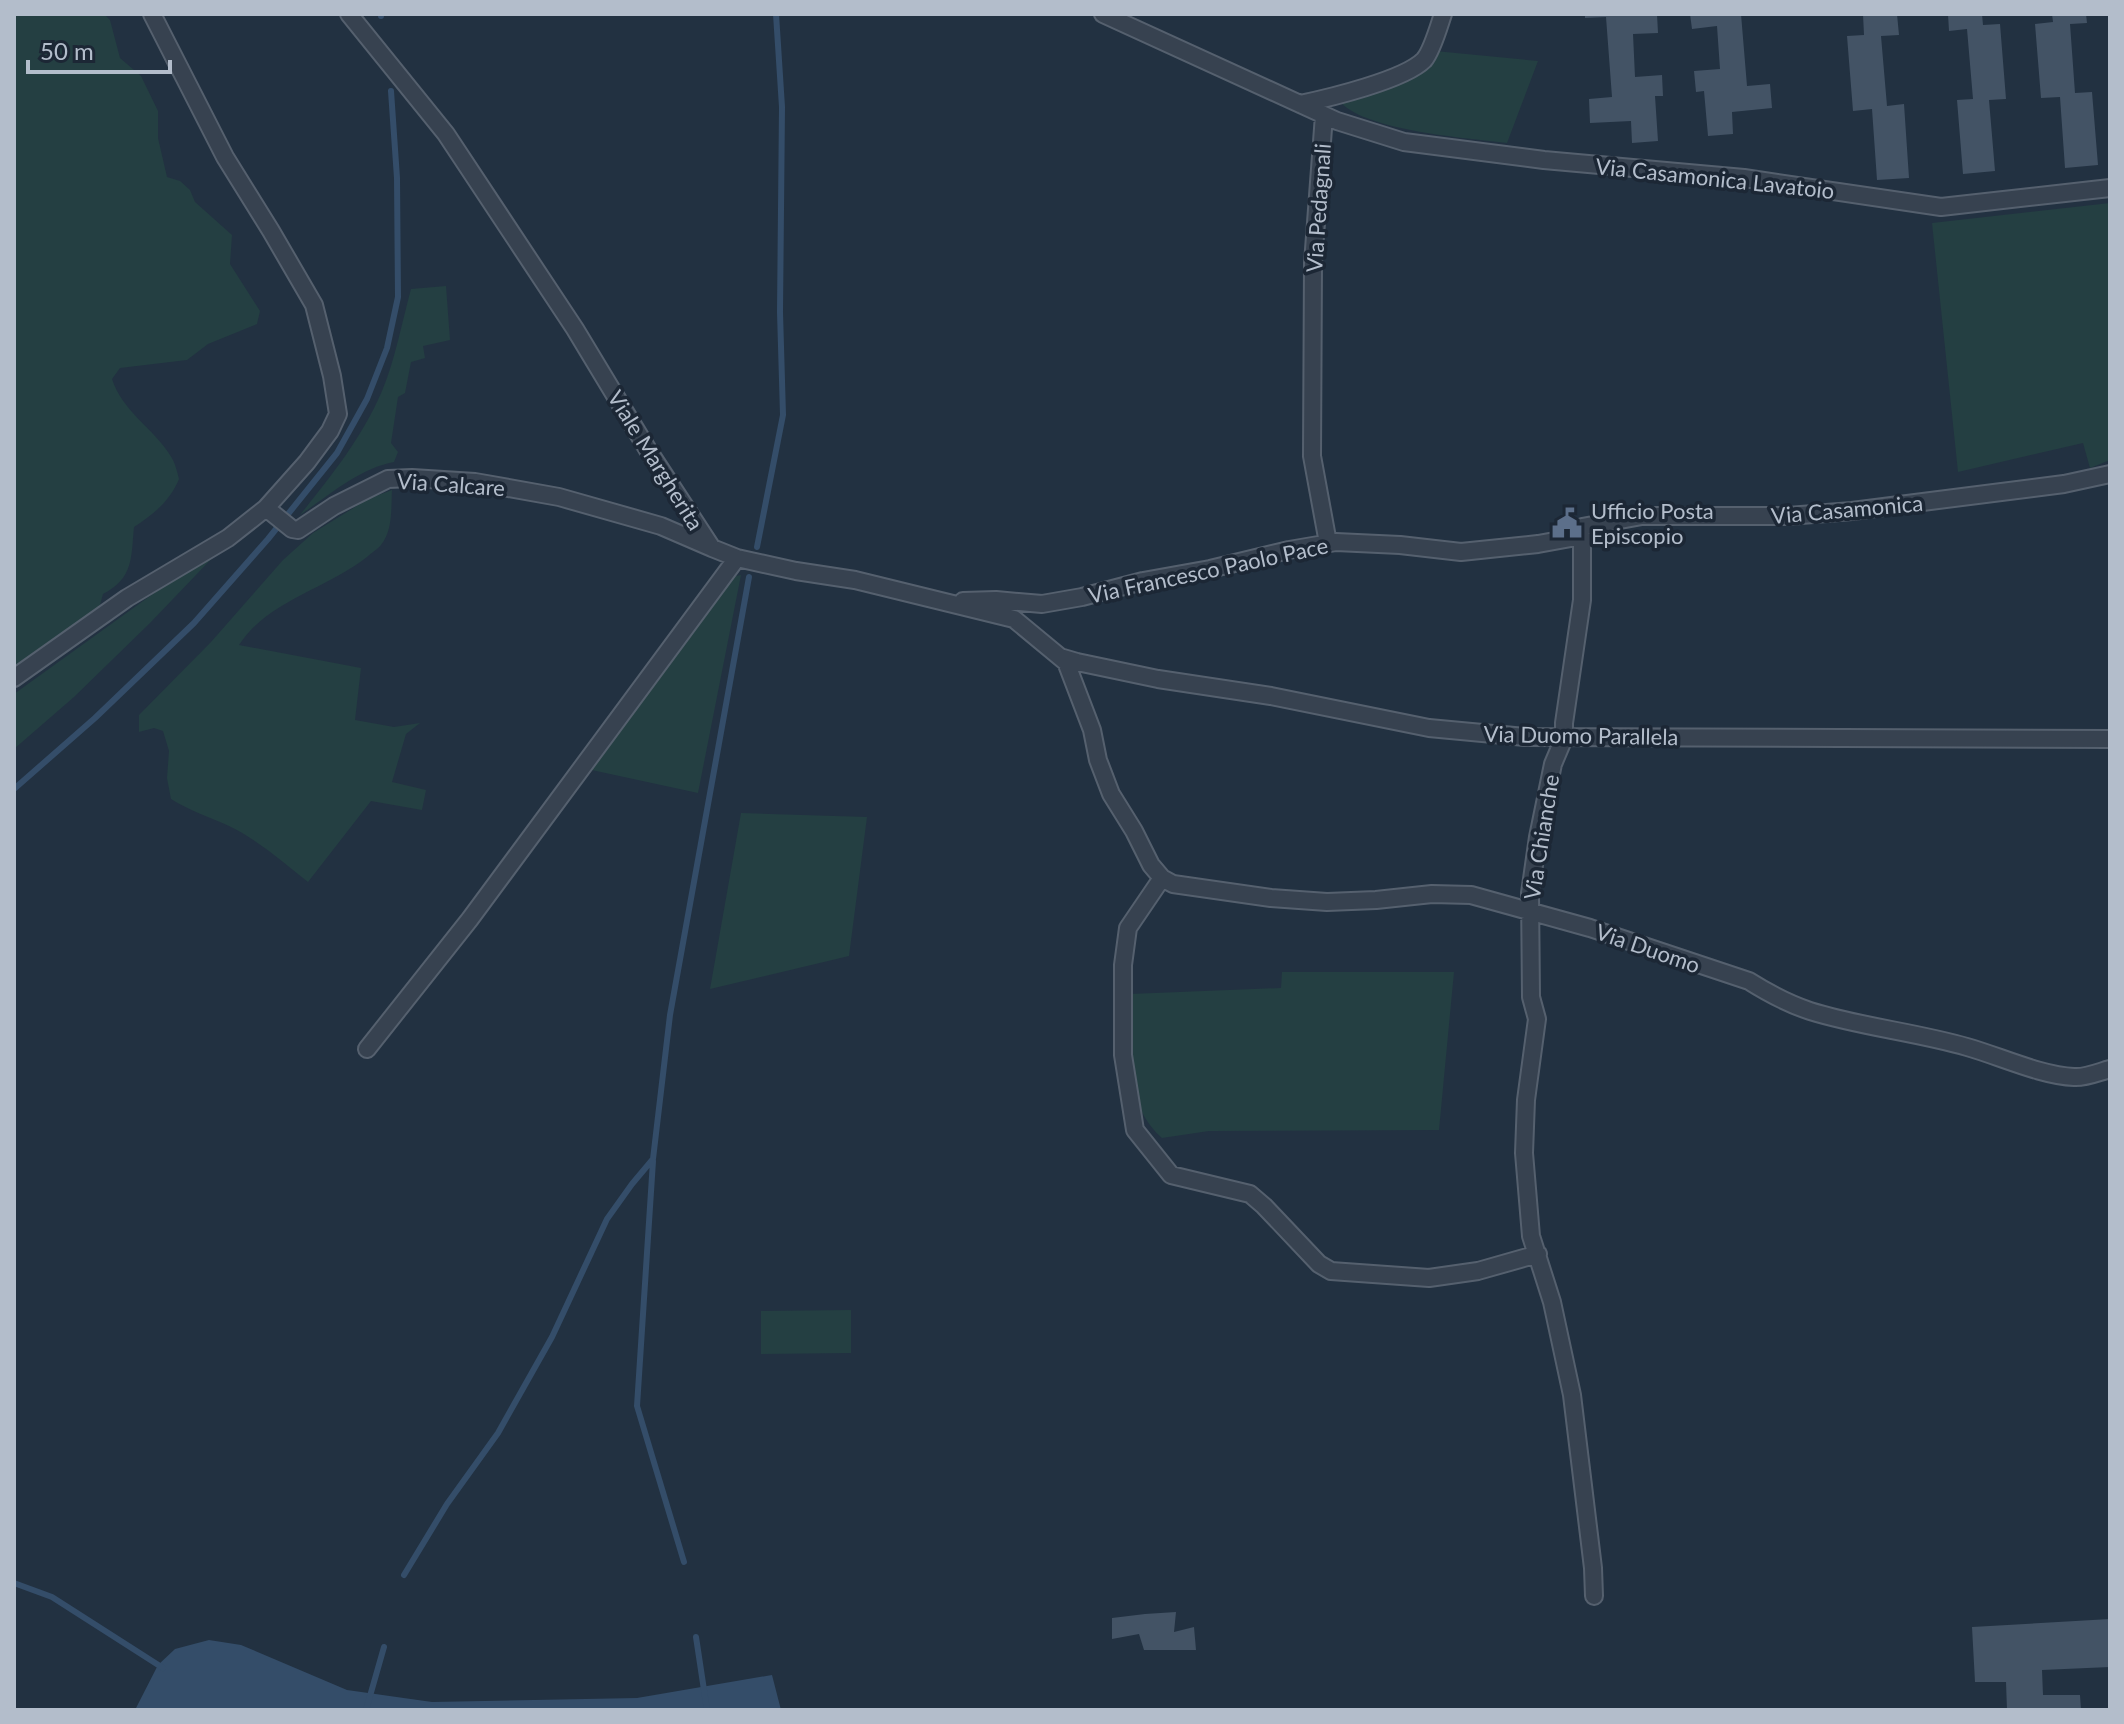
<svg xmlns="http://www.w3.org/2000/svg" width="2124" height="1724" font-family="Lato,sans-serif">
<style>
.green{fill:#243f42}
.water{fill:#344d69}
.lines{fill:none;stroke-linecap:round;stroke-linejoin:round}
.stream{stroke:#344d69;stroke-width:6}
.building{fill:#435365}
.minor-casing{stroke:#55606e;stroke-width:20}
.minor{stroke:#374250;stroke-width:16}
.labels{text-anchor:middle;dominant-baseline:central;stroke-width:7;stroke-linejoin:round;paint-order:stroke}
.street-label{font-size:22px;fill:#b3bdcb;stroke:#1c2735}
.poi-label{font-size:22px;fill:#b3bdcb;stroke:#1c2735;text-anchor:start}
</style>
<rect width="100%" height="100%" fill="#223141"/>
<!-- green -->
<path class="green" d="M 14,14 L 104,14 L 110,20 L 120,58 L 141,76 L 158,111 L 158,138 L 167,177 L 180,181 L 190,190 L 195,202 L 232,235 L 230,264 L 260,311 L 257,324 L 208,344 L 187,360 L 120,368 L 112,379 C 122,411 153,428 170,455 C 175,462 177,471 179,479 C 170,501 154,514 134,527 C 131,557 134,578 103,594 L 98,612 L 14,667 Z
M 1435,51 L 1538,61 L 1507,143 C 1467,138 1369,131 1341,103 L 1406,78 Z
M 2110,203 L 2110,460 L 2090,468 L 2083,443 L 1958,472 L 1932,223 Z
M 446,286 L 450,340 L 423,346 L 425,358 L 411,362 L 405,393 L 398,397 L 391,443 L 398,452 L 394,462 C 360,468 328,496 300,515 C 331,476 362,438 382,391 C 395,360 402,322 411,289 Z
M 392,490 C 391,508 393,530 381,545 C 378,549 371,553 367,557 C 328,588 266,602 239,645 L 361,668 L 355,720 L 394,727 L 420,723 L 406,734 L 392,782 L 426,790 L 422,810 L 371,801 L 308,882 C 283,862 258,840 229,826 C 210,817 190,811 171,799 L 167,778 L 169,751 L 163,731 L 154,728 L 139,732 L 139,715 L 211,642 L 283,560 L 313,533 L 368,499 Z
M 218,552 L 150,623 L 74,697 L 14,749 L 14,694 L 157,591 Z
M 741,575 L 698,793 L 587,769 L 731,577 Z
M 741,813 L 867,817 L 849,956 L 710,989 Z
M 1282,972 L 1454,972 L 1439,1130 L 1209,1131 L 1162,1138 C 1121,1101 1130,1045 1130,994 L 1281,988 Z
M 851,1310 L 851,1353 L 761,1354 L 761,1311 Z"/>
<!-- water -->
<path class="water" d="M 209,1640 L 241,1645 L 347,1690 L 432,1702 L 637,1698 L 772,1675 L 781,1710 L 135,1710 L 158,1665 L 175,1649 Z"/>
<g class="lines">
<!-- stream -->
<path class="stream" d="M 381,14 L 381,16
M 757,547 L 783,415 L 780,312 L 782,107 L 776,14
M 14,789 L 95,718 L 194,623 L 268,539 L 337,453 L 367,399 L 387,348 L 398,297 L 397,178 L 391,91
M 653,1161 L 637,1406 L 684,1562
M 404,1575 L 447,1504 L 498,1433 L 552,1337 L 607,1219 L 632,1184 L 653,1159 L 670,1015 L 749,577
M 14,1583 L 52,1597 L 163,1668
M 696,1637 L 707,1710
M 366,1710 L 384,1647"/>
</g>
<!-- building -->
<path class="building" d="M 1585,14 L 1657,14 L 1658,33 L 1633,34 L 1635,77 L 1662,75 L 1663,96 L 1655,96 L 1658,141 L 1632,143 L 1631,121 L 1590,123 L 1589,99 L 1612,97 L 1606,17 L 1585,18 Z
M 1690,14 L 1741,14 L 1747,86 L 1770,84 L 1772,108 L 1732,112 L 1733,134 L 1708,136 L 1704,91 L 1696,92 L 1694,71 L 1720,69 L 1717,26 L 1692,29 Z
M 1863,14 L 1897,14 L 1899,35 L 1881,36 L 1887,106 L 1904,104 L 1909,178 L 1877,180 L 1872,109 L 1853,111 L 1847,36 L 1864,35 Z
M 1948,14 L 1982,14 L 1983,25 L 2000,24 L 2006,99 L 1989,100 L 1995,171 L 1963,174 L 1957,100 L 1973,99 L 1967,29 L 1949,31 Z
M 2052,14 L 2086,14 L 2087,23 L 2070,24 L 2075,93 L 2092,92 L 2098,165 L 2065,168 L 2060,97 L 2041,98 L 2035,24 L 2053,22 Z
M 1176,1612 L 1174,1632 L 1194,1627 L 1196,1650 L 1144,1650 L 1139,1634 L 1112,1639 L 1112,1618 L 1145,1614 Z
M 2110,1619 L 2110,1667 L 2042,1670 L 2043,1695 L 2080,1695 L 2081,1710 L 2007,1710 L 2006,1682 L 1975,1682 L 1972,1627 Z"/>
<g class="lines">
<!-- minor casing -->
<g class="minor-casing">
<path id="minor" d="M 152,14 L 225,157 L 271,231 L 314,305 L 332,376 L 338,414 L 330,431 L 307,462 L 266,508
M 349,14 L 446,134 L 575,329 L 648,450 L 712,548 L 737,558 L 796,571 L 855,580 L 1014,619 L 1066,662 L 1092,730 L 1098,760 L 1111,794 L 1134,831 L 1151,865 L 1162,878 L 1173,884 L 1271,898 L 1327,902 L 1376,900 L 1432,894 L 1471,895 L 1590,928 L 1749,981 C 1768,993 1789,1004 1810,1011 C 1861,1027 1915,1032 1967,1047 C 1999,1056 2042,1076 2074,1077 C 2085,1078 2099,1072 2110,1069
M 1103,14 L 1324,115 L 1313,263 L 1312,456 L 1328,543
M 1300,104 C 1329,98 1404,80 1424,60 C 1432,51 1439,26 1443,14
M 1324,115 L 1337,121 L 1404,142 L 1544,160 L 1744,178 L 1941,207 L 2110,188
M 963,601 L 996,600 L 1042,604 L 1082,597 L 1143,581 L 1210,569 L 1289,550 L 1336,542 L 1400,545 L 1461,552 L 1538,544 L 1582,536
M 1060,657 L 1077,662 L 1158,679 L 1271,696 L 1429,728 L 1525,737 L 2110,739
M 14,678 L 127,598 L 228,538 L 266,508 L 292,529 L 298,530 L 334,506 L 388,479 L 412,478 L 475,482 L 559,497 L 661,526 L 712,548
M 1162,878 L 1128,928 L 1123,965 L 1123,1055 L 1135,1130 L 1171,1175 L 1250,1194 L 1264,1206 L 1319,1264 L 1331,1271 L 1429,1278 L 1478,1271 L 1538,1254
M 367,1049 L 470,919 L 737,558
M 1594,1596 L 1593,1568 L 1572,1395 L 1552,1302 L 1531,1236 L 1524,1153 L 1526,1100 L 1537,1019 L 1531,997 L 1530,893 L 1538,837 L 1553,764 L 1564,738 L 1564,723 L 1582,600 L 1582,527 L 1642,516 L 1788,516 L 1852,511 L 2064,484 L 2110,474"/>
</g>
<!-- minor -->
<use href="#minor" class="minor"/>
</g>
<!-- icons -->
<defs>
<g id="civic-bare" transform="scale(2.4)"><path d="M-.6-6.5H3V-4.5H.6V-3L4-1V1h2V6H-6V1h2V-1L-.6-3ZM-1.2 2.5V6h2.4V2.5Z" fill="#5c6f8a" stroke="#1c2735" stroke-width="2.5" paint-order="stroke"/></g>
</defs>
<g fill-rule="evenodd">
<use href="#civic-bare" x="1567" y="523"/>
</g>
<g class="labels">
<!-- street labels -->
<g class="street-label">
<text transform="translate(1715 178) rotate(6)">Via Casamonica Lavatoio</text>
<text transform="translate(1318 208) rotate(-86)">Via Pedagnali</text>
<text transform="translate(656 460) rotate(58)">Viale Margherita</text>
<text transform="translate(451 484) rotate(4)">Via Calcare</text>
<text transform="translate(1847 509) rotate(-5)">Via Casamonica</text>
<text transform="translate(1208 570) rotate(-12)">Via Francesco Paolo Pace</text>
<text transform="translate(1581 735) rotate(1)">Via Duomo Parallela</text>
<text transform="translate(1541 837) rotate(-81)">Via Chianche</text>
<text transform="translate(1648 948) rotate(19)">Via Duomo</text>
</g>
<!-- poi labels -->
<g class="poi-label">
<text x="1591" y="510">Ufficio Posta<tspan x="1591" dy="25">Episcopio</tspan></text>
</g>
</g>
<!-- border -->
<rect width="2124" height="1724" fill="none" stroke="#b3bdcb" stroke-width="32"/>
<!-- scale -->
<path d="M28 60v12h142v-12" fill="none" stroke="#b3bdcb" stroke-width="4"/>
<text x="40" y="60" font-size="24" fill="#b3bdcb" stroke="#1c2735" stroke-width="6" paint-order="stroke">50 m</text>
</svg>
